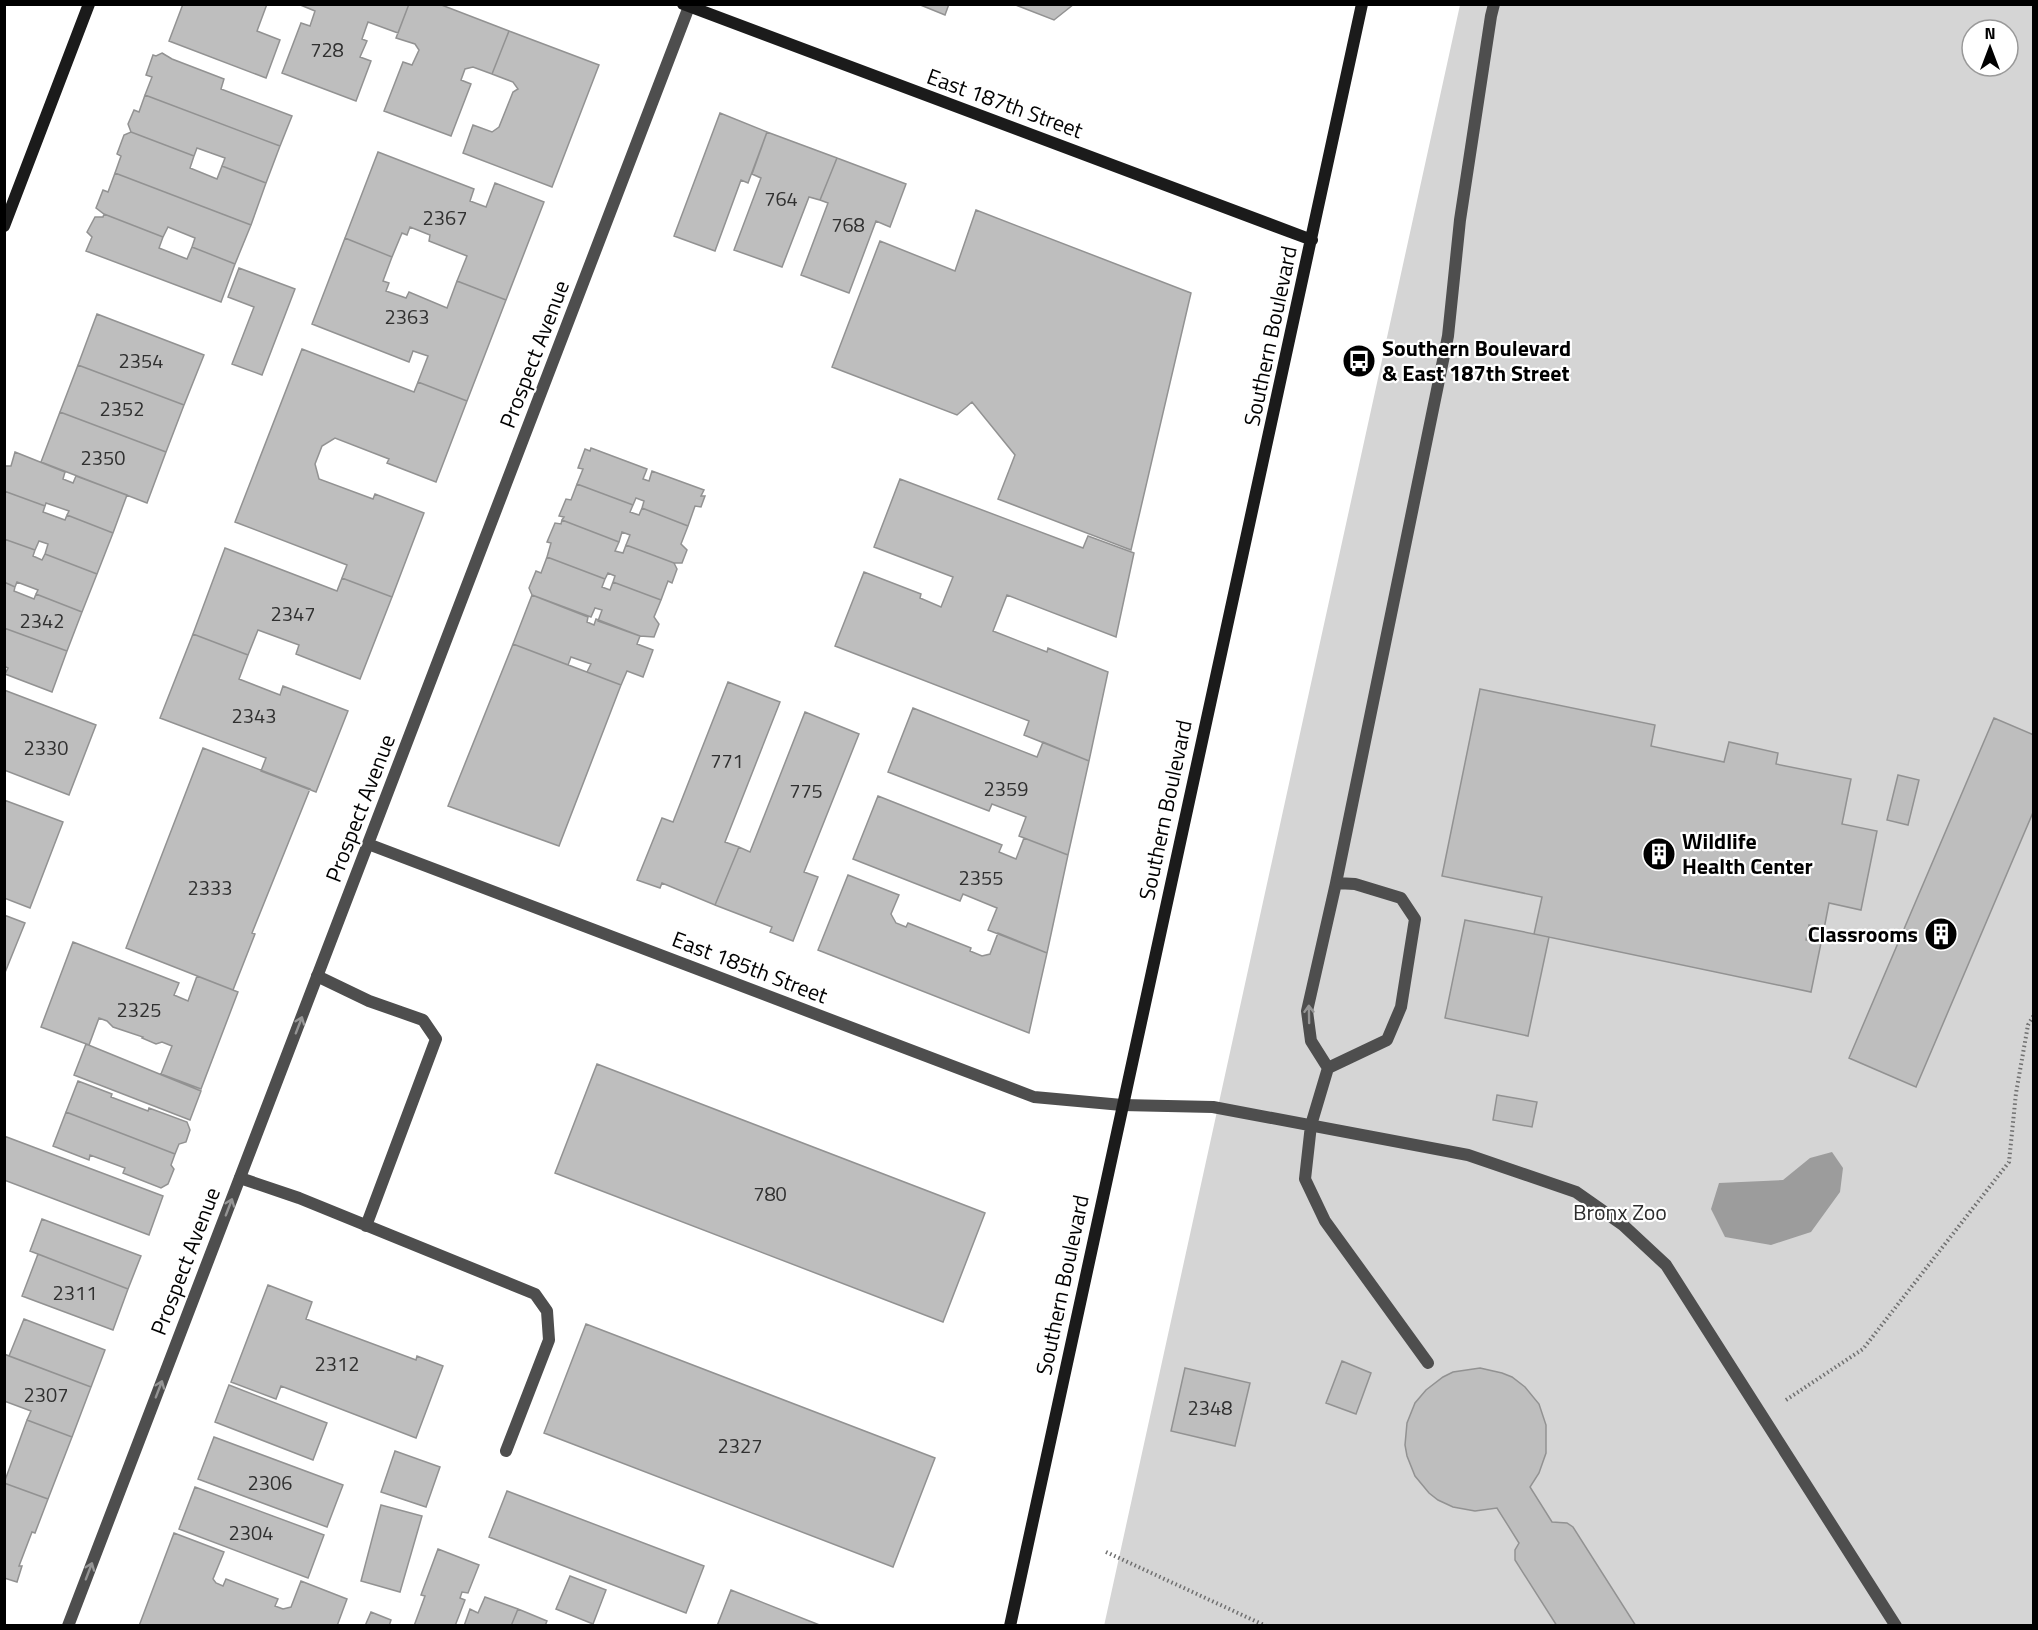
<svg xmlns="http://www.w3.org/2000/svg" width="2038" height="1630" font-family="'Titillium Web',sans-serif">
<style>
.green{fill:#d5d5d5;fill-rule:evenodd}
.water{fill:#9c9c9c}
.building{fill:#bebebe;stroke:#929292;stroke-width:1.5}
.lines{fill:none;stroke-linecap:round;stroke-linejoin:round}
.path{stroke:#707070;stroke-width:4;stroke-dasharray:1.5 3;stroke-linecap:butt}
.lane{stroke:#4e4e4e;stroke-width:12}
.street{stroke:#4e4e4e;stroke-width:12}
.secondary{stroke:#1b1b1b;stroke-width:12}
.oneway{stroke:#959595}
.labels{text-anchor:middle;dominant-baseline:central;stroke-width:4.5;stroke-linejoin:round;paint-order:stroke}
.number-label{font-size:20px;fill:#303030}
.street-label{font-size:22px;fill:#000;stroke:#fff}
.poi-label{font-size:22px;font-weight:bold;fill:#000;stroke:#fff;text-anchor:start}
.park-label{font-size:22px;fill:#2c2c2c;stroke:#fff}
</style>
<rect width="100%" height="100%" fill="#fff"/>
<!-- green -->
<path class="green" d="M 1460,5 L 2033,5 L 2033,1625 L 1104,1626 ZM 1972,30 L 2008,30 L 2008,66 L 1972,66 Z"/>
<!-- water -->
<path class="water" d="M 1832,1152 L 1843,1168 L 1840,1192 L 1811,1232 L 1771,1245 L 1725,1237 L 1711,1209 L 1719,1183 L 1783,1180 L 1810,1158 Z"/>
<!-- building -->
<path class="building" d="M 183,4 L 267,4 L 257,31 L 280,40 L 266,78 L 169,41 Z
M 298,4 L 409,4 L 398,33 L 368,22 L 362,39 L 367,41 L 360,57 L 371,61 L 356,101 L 282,73 L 301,23 L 310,26 L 315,11 Z
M 409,4 L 439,4 L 509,31 L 492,74 L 473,67 L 465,69 L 461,80 L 471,84 L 451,136 L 384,111 L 403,62 L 412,65 L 419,50 L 415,44 L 396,38 Z
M 918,4 L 949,4 L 945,15 Z
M 1013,4 L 1074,4 L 1054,20 Z
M 509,31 L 599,65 L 552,187 L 463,153 L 473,125 L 492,132 L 499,127 L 513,92 L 518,89 L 513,82 L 492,74 Z
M 162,53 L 172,59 L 224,79 L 221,89 L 292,116 L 280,146 L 145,95 L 152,77 L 146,75 L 153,55 L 156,56 Z
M 145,95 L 280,146 L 266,183 L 222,166 L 225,158 L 197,148 L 194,156 L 131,132 L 128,124 L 134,110 L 139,112 Z
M 720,113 L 767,132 L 748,183 L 741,180 L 715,251 L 674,236 Z
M 131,132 L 194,156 L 190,168 L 217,179 L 222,166 L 266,183 L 251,225 L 115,173 L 121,156 L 117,154 L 124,135 Z
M 767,132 L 837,158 L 820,200 L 809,197 L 782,267 L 734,250 L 761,178 L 752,174 Z
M 378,152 L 474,189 L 470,201 L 486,207 L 495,183 L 544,202 L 506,300 L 457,281 L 467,256 L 429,241 L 430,235 L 410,227 L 407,235 L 402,233 L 392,257 L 345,238 Z
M 837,158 L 906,184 L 890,227 L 876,221 L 849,293 L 801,275 L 828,203 L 820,200 Z
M 115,173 L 251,225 L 235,264 L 192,247 L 195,238 L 168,227 L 163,237 L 104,214 L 96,208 L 103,190 L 108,192 Z
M 976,210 L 1191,293 L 1131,550 L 998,499 L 1015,455 L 972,402 L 957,415 L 832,367 L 880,241 L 955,271 Z
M 104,214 L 163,237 L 159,248 L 187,259 L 192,247 L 235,264 L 221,302 L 86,251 L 92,237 L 87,232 L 95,217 L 103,217 Z
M 345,238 L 392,257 L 383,281 L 389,283 L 386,291 L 406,298 L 409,292 L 447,308 L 457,281 L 506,300 L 467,401 L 418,382 L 428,356 L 413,351 L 409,362 L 312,324 Z
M 239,268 L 295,289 L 262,375 L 232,364 L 254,307 L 228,297 Z
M 97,314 L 204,355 L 184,405 L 78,365 Z
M 302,349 L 414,392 L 418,382 L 467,401 L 436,482 L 387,463 L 389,459 L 335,438 L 322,446 L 315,464 L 319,479 L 373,499 L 375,494 L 424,513 L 392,597 L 342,578 L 347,565 L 235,522 Z
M 78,365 L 184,405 L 166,452 L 60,412 Z
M 60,412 L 166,452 L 147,503 L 41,462 Z
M 591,448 L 647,469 L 643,479 L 649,481 L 652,471 L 704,490 L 701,496 L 705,496 L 701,507 L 695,506 L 688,526 L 642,508 L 644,501 L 636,498 L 633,505 L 577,484 L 583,469 L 578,468 L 585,449 L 590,451 Z
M 15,452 L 65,472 L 63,479 L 73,483 L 76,476 L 127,495 L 113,533 L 67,515 L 69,511 L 46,503 L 45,506 L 4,491 L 4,466 L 11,466 Z
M 900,479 L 1083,548 L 1088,536 L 1134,553 L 1116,637 L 1007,595 L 993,631 L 1047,652 L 1048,648 L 1108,672 L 1089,761 L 1024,735 L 1029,721 L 835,646 L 864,572 L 921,594 L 920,598 L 941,607 L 953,577 L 874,547 Z
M 577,484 L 633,505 L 630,512 L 639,515 L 642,508 L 688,526 L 681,544 L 687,550 L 682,563 L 674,563 L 626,545 L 630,535 L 622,532 L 619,542 L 562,520 L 564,517 L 559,516 L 566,499 L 571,500 Z
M 4,491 L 45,506 L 43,512 L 65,520 L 67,515 L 113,533 L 97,574 L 45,554 L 48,544 L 39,541 L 35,550 L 4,539 Z
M 562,520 L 619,542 L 615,551 L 623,553 L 626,545 L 674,563 L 677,569 L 672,583 L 668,581 L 661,600 L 613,582 L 615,576 L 608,573 L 605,579 L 547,557 L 551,543 L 547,542 L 555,523 L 561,524 Z
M 4,539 L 35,550 L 33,556 L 42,560 L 45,554 L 97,574 L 82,612 L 36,594 L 38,590 L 17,582 L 15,587 L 4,582 Z
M 225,548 L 337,591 L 342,578 L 392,597 L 360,679 L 296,654 L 299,645 L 258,630 L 248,655 L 193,634 Z
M 547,557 L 605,579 L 602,587 L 610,590 L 613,582 L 661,600 L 654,617 L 659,624 L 654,637 L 640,636 L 598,621 L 602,610 L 595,608 L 591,617 L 532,595 L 529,588 L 536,571 L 541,573 Z
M 4,582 L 15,587 L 14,591 L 34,599 L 36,594 L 82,612 L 67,651 L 4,628 Z
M 532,595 L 588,617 L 587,622 L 594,625 L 596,619 L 640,636 L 637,644 L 653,650 L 643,677 L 627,671 L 621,685 L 587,672 L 591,664 L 571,657 L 568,665 L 513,644 Z
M 4,628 L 67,651 L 52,692 L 5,674 L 8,668 L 4,666 Z
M 193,634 L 248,655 L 239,679 L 280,695 L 283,686 L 348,711 L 316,792 L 261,771 L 266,758 L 160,718 Z
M 513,644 L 621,685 L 559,846 L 448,806 Z
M 728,682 L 780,702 L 725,842 L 739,847 L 715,905 L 662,883 L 660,888 L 637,880 L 662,818 L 673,822 Z
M 1480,689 L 1655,725 L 1651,746 L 1724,762 L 1729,742 L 1778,753 L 1776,764 L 1851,779 L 1842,824 L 1877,831 L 1861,910 L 1829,903 L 1824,929 L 1809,925 L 1806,940 L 1821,943 L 1811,992 L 1534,934 L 1542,897 L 1442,876 Z
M 4,690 L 96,725 L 69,795 L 4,770 Z
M 913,708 L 1037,757 L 1043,742 L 1089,761 L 1068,855 L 1019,836 L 1026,817 L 992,804 L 989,811 L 888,772 Z
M 805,712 L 859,734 L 804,872 L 818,877 L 793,941 L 770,932 L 772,927 L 715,905 L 739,847 L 750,852 Z
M 1994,718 L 2034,735 L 2034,810 L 1916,1087 L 1849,1058 Z
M 203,748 L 310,789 L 252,933 L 255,934 L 233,990 L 126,948 Z
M 1898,775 L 1919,780 L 1908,825 L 1887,820 Z
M 878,796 L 1002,845 L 999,852 L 1016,859 L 1024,838 L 1068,855 L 1047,953 L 988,930 L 997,908 L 963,894 L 960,901 L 853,859 Z
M 4,800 L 63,822 L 30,908 L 4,898 Z
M 848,875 L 899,895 L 891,914 L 896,923 L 906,927 L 908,923 L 971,948 L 970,951 L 982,956 L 990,954 L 998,933 L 1047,953 L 1029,1033 L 818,950 Z
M 4,915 L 25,923 L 4,975 Z
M 1465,920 L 1549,937 L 1528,1036 L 1445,1018 Z
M 73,942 L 179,983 L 174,995 L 188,1001 L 197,976 L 238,992 L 201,1089 L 161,1074 L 172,1046 L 162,1042 L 156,1044 L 142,1038 L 143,1037 L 113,1027 L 107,1021 L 99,1018 L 89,1045 L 41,1027 Z
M 86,1044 L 201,1091 L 190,1120 L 74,1075 Z
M 597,1064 L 985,1213 L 943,1322 L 555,1173 Z
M 78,1081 L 112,1094 L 111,1097 L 148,1111 L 149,1108 L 187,1122 L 190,1130 L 186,1142 L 179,1144 L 175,1154 L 66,1112 Z
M 1497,1095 L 1537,1102 L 1532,1127 L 1493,1120 Z
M 66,1112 L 175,1154 L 171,1165 L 174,1169 L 168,1184 L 161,1188 L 123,1173 L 125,1168 L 90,1155 L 89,1160 L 53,1146 Z
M 4,1136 L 163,1196 L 149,1235 L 4,1180 Z
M 42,1219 L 141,1256 L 128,1289 L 30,1251 Z
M 38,1254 L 128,1289 L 113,1330 L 22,1296 Z
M 268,1285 L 312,1302 L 306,1319 L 416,1360 L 417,1356 L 443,1366 L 416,1438 L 281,1386 L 276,1399 L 231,1382 Z
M 24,1319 L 105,1350 L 91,1387 L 9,1356 Z
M 586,1324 L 935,1458 L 893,1567 L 544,1433 Z
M 4,1354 L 91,1387 L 72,1437 L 27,1420 L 31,1411 L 4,1401 Z
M 1342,1361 L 1371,1373 L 1356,1414 L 1326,1403 Z
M 1185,1368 L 1250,1383 L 1235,1446 L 1171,1431 Z
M 1480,1368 L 1502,1373 L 1512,1377 L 1525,1387 L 1539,1404 L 1546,1425 L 1546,1453 L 1539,1473 L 1530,1487 L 1552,1522 L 1567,1523 L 1573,1527 L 1636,1626 L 1557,1626 L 1515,1560 L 1515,1550 L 1519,1543 L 1497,1508 L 1475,1511 L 1453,1507 L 1438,1500 L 1429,1493 L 1415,1476 L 1407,1456 L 1405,1445 L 1407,1423 L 1415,1403 L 1426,1390 L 1443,1377 L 1453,1372 Z
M 229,1385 L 327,1423 L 313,1460 L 215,1422 Z
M 27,1420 L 72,1437 L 48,1499 L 4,1483 Z
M 214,1437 L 343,1485 L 327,1527 L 198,1479 Z
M 395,1451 L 440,1467 L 426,1507 L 381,1492 Z
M 4,1483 L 48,1499 L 35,1533 L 32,1532 L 19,1566 L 22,1566 L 17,1582 L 4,1578 Z
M 195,1487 L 324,1535 L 308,1578 L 179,1529 Z
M 507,1491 L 704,1566 L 686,1613 L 489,1537 Z
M 381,1505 L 422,1516 L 400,1592 L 361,1581 Z
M 174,1533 L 224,1552 L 213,1579 L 216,1583 L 223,1586 L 226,1579 L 278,1599 L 275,1606 L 283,1609 L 291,1607 L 301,1581 L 347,1599 L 337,1626 L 139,1626 Z
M 438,1549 L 479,1565 L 468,1593 L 462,1592 L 460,1598 L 465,1600 L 455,1626 L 414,1626 L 425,1596 L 421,1595 Z
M 570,1576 L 606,1590 L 593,1624 L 556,1609 Z
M 731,1590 L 822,1626 L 717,1626 Z
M 485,1597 L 518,1609 L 511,1626 L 464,1626 L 470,1609 L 478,1613 Z
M 518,1609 L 547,1621 L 545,1626 L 511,1626 Z
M 371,1612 L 391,1620 L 389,1626 L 365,1626 Z"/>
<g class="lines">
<!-- path -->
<path class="path" d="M 1786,1400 L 1863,1349 L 2009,1162 L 2016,1093 L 2028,1025 L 2034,1015
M 1106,1552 L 1266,1626"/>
<!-- lane -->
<path class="lane" d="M 317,976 L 369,1001 L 423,1020 L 436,1039 L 366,1226
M 1328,1068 L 1311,1041 L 1307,1011 L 1336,883
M 1122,1105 L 1213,1107 L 1468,1155 L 1576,1192 L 1623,1225 L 1666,1265 L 1896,1626
M 240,1178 L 299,1198 L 535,1294 L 547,1311 L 549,1340 L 506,1451
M 1428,1363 L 1325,1221 L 1305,1179 L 1311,1125 L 1328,1068 L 1387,1040 L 1401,1007 L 1415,919 L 1401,898 L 1355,884 L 1336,883 L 1448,336 L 1460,220 L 1491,16 L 1494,4"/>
<!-- street -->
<path class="street" d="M 368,844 L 1034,1097 L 1122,1105
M 68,1626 L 690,4"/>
<!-- secondary -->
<path class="secondary" d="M 683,4 L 1312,240
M 4,226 L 89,4
M 1010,1626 L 1362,4"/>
</g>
<!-- one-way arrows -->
<defs><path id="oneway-shaft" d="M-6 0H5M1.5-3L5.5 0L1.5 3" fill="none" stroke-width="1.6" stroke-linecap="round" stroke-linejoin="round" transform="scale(1.5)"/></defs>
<g class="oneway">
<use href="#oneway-shaft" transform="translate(1309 1014) rotate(-91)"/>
<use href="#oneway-shaft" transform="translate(299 1025) rotate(-69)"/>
<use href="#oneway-shaft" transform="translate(229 1207) rotate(-69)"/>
<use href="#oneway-shaft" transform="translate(159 1389) rotate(-69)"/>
<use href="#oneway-shaft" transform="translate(89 1571) rotate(-69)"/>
</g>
<!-- icons -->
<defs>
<g id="bus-disc" transform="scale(1.725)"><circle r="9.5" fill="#000" stroke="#fff"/><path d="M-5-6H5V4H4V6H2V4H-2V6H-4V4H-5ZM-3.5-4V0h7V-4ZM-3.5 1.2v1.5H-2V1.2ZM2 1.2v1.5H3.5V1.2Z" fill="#fff"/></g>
<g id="building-disc" transform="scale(1.725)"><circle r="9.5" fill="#000" stroke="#fff"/><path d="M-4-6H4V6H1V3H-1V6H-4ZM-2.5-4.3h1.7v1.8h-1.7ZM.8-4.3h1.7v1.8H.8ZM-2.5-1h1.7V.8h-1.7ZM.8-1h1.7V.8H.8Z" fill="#fff"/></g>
</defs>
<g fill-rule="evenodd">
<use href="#bus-disc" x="1359" y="361"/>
<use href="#building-disc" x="1659" y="854"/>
<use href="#building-disc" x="1941" y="934"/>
</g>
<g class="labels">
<!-- number labels -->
<g class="number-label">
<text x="327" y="49">728</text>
<text x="781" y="198">764</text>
<text x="445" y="217">2367</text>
<text x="848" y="224">768</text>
<text x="407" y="316">2363</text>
<text x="141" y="360">2354</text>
<text x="122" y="408">2352</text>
<text x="103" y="457">2350</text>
<text x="293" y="613">2347</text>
<text x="42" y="620">2342</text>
<text x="254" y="715">2343</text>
<text x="46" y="747">2330</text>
<text x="727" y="760">771</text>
<text x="1006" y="788">2359</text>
<text x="806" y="790">775</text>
<text x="981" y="877">2355</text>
<text x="210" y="887">2333</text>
<text x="139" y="1009">2325</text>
<text x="770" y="1193">780</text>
<text x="75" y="1292">2311</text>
<text x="337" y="1363">2312</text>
<text x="46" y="1394">2307</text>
<text x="1210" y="1407">2348</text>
<text x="740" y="1445">2327</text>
<text x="270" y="1482">2306</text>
<text x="251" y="1532">2304</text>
</g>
<!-- street labels -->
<g class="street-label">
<text transform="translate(1005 103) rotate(20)">East 187th Street</text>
<text transform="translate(1270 336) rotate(-78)">Southern Boulevard</text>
<text transform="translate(534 354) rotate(-69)">Prospect Avenue</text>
<text transform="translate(360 808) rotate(-69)">Prospect Avenue</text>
<text transform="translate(1165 810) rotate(-78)">Southern Boulevard</text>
<text transform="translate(750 967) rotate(21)">East 185th Street</text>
<text transform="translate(185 1261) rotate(-69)">Prospect Avenue</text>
<text transform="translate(1062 1285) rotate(-78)">Southern Boulevard</text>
</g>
<!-- poi labels -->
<g class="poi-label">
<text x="1382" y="348">Southern Boulevard<tspan x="1382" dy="25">&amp; East 187th Street</tspan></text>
<text x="1682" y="841">Wildlife<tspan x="1682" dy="25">Health Center</tspan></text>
<text x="1918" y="934" text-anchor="end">Classrooms</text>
</g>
<!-- park labels -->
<g class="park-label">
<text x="1620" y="1212">Bronx Zoo</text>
</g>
</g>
<!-- border -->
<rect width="2038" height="1630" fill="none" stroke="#000000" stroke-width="12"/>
<!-- north arrow -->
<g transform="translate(1990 48)"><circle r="28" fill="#ffffff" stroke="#999999" stroke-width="1.5"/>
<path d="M0-4.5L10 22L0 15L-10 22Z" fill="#000000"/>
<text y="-9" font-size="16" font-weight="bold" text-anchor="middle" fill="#000000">N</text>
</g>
</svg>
